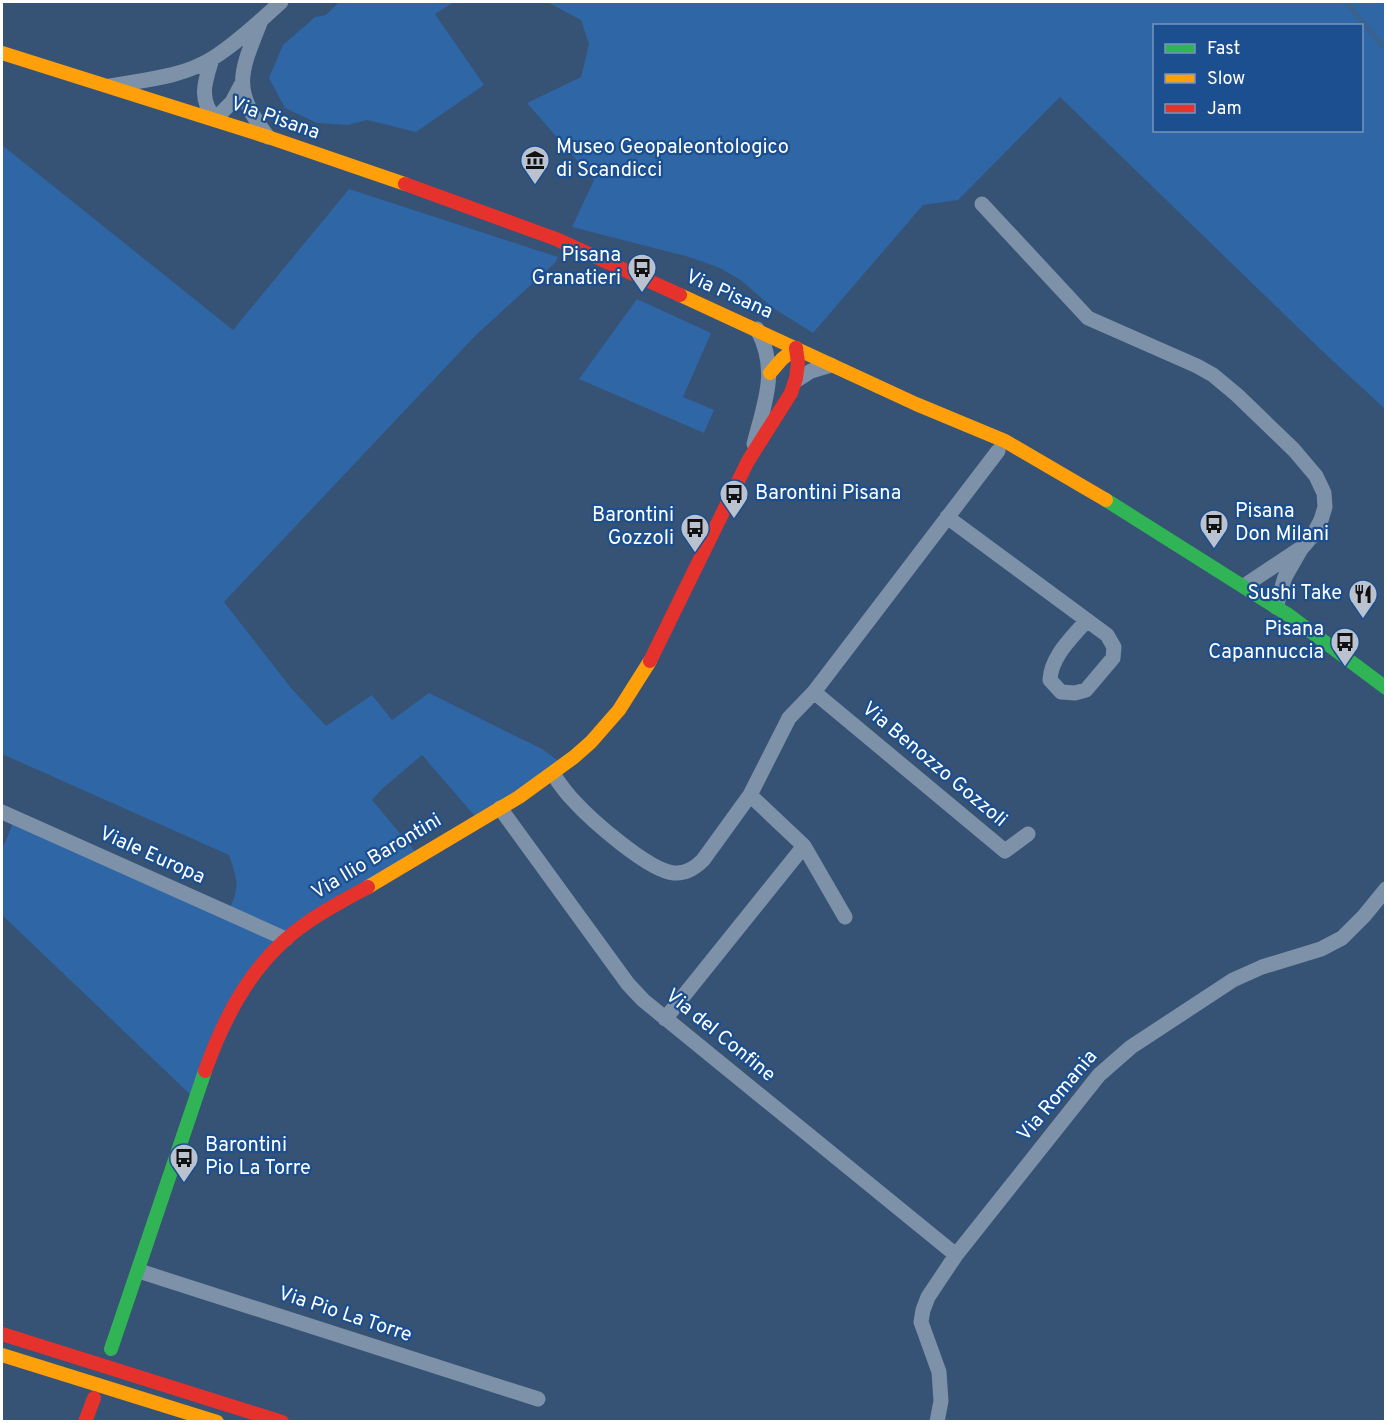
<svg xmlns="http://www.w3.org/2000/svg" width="1387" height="1423" font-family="Overpass,sans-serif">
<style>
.green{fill:#2f66a5;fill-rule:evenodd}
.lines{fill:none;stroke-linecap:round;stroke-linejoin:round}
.stream{stroke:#3b618d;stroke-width:4.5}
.street{stroke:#7d92a8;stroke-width:15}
.fast{stroke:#30b455;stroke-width:14}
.slow{stroke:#ff9f0a;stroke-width:14}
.jam{stroke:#e5322d;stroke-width:14}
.labels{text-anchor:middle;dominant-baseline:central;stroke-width:4.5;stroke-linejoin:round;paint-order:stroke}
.street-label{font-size:20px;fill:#fff;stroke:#1b4f8f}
.poi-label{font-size:20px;fill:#fff;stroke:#1b4f8f;text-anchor:start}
</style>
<rect width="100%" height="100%" fill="#365274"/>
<!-- green -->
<path class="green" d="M 339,2 L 454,2 L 435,14 L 484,85 L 416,132 L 367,120 L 348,125 L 317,123 L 285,108 L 269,78 L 283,45 L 315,17 L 326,15 Z
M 547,2 L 1385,2 L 1385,409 L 1320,349 L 1060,97 L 958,200 L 923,205 L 813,333 L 773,308 L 742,281 L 720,268 L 689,257 L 572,227 L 594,180 L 527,103 L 581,77 L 589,44 L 581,20 ZM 1154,26 L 1362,26 L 1362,130 L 1154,130 Z
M 2,145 L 233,330 L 349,189 L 558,257 L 555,263 L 476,335 L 224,602 L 291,688 L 326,726 L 372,695 L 392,720 L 429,693 L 542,749 L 564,765 L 479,821 L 422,755 L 382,789 L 372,800 L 419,856 L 263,960 L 196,1100 L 2,915 L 2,850 L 15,818 L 228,913 C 240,885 238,883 229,855 L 2,754 Z
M 637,299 L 711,333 L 683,397 L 714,410 L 704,433 L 579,379 Z"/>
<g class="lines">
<!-- stream -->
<path class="stream" d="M 1346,2 L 1386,50"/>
<!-- street -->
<path class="street" d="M 260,23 C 239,75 232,90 268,137
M 212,59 C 205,82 198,98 215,119 L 232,102 L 241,85
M 110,86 C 144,80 183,77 213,58 C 237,43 260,21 281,2
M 982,204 L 1088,318 L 1197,366 L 1213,375 L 1237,395 L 1294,450 L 1316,476 L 1324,493 L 1325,507 L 1321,520 L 1313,535 L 1301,549 L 1285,577 L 1276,607
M 797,380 L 811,371 L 831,365
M 754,444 C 765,401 779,370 757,329
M 947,517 L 1107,635 L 1114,647 L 1113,658 L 1086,690 L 1075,693 L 1061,692 L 1050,680 C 1051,656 1072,638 1087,620
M 1244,586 L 1298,550
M 814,692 L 1005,851 L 1028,834
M 553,774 C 559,783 565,792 573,800 C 591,820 649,871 674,873 C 686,874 695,868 703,860 L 750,795 L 789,718 L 814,692 L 998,451
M 500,808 L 628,984 L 643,1000 L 956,1255
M 2,812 L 286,939
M 804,846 L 845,917
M 665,1019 L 804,846 L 750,795
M 139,1271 L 538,1399
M 937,1422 L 941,1401 L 939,1372 L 921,1322 L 923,1310 L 928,1297 L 956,1255 L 1099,1075 L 1131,1047 L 1233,980 L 1262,967 L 1321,949 L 1342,938 L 1364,916 L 1386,889"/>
<!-- fast -->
<path class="fast" d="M 1106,500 L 1290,616 L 1386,688
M 111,1349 L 205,1071"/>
<!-- slow -->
<path class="slow" d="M 2,53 L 268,137 L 405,184
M 680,295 L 916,404 L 1005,441 L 1106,500
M 770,373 L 782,359 L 796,348
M 368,887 L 519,797 L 574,757 L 591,742 L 619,710 L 650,661
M 2,1355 L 217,1422"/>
<!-- jam -->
<path class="jam" d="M 405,184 L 556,239 L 680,295
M 650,661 L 748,461 L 791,393 L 796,378 L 798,363 L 796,348
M 205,1071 C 226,1012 255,958 308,922 C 327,909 348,898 368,887
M 2,1334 L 282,1422
M 85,1422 L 94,1398"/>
</g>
<!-- icons -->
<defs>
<g id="museum-pin" transform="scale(1.5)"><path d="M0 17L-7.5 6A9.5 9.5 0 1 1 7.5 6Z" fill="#b9c2ce" stroke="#1b4f8f"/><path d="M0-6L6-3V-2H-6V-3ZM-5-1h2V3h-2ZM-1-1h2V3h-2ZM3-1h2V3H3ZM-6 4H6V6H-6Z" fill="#111"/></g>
<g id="bus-pin" transform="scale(1.5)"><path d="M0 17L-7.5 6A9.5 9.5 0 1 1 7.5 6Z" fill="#b9c2ce" stroke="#1b4f8f"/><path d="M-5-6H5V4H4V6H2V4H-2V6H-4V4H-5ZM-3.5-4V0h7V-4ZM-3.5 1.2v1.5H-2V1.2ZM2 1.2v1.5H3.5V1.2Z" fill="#111"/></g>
<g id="restaurant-pin" transform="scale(1.5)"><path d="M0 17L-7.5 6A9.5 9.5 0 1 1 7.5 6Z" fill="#b9c2ce" stroke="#1b4f8f"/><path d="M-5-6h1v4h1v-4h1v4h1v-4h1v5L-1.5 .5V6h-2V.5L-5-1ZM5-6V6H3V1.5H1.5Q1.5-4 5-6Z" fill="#111"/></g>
</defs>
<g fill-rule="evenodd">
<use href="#museum-pin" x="535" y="160"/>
<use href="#bus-pin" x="642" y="268"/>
<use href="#bus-pin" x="734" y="494"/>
<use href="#bus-pin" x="1214" y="524"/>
<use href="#bus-pin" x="695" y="528"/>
<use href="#restaurant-pin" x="1363" y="594"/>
<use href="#bus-pin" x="1345" y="642"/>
<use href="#bus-pin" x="184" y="1158"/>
</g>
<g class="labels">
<!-- street labels -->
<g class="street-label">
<text transform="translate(275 119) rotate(19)">Via Pisana</text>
<text transform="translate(729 295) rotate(24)">Via Pisana</text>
<text transform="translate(934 765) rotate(40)">Via Benozzo Gozzoli</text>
<text transform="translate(152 856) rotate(24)">Viale Europa</text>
<text transform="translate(377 857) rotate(-31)">Via Ilio Barontini</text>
<text transform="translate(720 1036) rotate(39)">Via del Confine</text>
<text transform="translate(1058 1096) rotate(-50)">Via Romania</text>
<text transform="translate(345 1315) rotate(18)">Via Pio La Torre</text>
</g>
<!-- poi labels -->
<g class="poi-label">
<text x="556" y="148">Museo Geopaleontologico<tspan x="556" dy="23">di Scandicci</tspan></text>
<text x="621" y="256" text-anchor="end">Pisana<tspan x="621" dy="23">Granatieri</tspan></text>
<text x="755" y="494">Barontini Pisana</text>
<text x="1235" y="512">Pisana<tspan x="1235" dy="23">Don Milani</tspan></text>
<text x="674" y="516" text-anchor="end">Barontini<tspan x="674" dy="23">Gozzoli</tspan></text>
<text x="1342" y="594" text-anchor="end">Sushi Take</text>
<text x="1324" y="630" text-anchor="end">Pisana<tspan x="1324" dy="23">Capannuccia</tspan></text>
<text x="205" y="1146">Barontini<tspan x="205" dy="23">Pio La Torre</tspan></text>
</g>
</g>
<!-- border -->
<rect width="1387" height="1423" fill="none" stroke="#ffffff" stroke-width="6"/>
<!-- legend -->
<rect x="1153" y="24" width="210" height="108" fill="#1b4f8f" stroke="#7695bc" stroke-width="1.5"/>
<rect x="1165" y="44" width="30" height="9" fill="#30b455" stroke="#7695bc" stroke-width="1.5"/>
<text x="1207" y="54" font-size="18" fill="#ffffff">Fast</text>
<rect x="1165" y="74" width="30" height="9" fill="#ff9f0a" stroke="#7695bc" stroke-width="1.5"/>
<text x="1207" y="84" font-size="18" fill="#ffffff">Slow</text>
<rect x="1165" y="104" width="30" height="9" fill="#e5322d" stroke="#7695bc" stroke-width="1.5"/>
<text x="1207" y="114" font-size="18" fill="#ffffff">Jam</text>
</svg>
